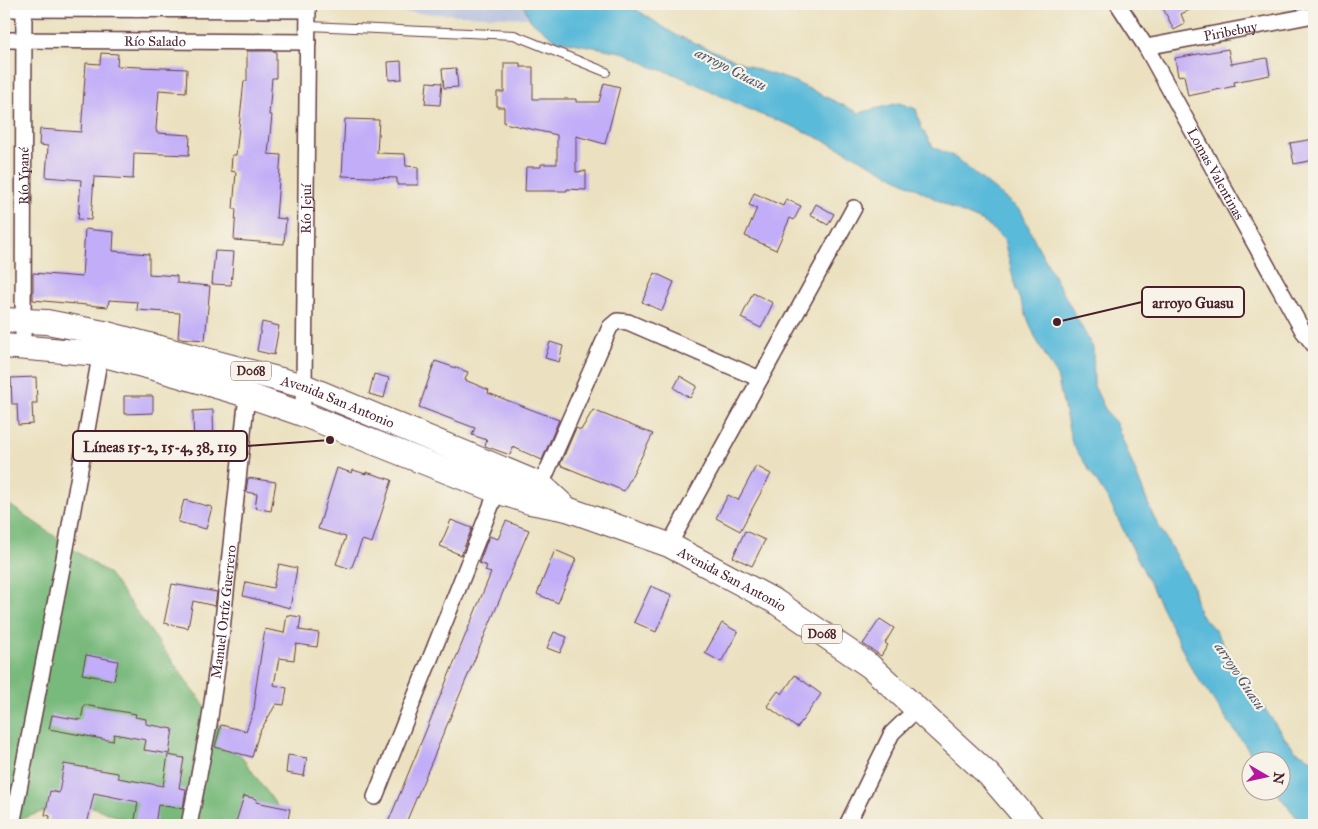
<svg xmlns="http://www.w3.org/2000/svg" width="1318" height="829" font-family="'IM FELL Great Primer',serif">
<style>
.industrial{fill:#bac4de}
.forest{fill:#78b97b;stroke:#616c53}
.water{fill:#5abad9;stroke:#526c82}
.building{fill:#c1adf8}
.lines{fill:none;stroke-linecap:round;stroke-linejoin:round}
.service-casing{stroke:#623c41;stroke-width:10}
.minor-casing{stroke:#623c41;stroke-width:18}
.primary-casing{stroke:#623c41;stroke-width:26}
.service{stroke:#fff;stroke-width:8}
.minor{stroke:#fff;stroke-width:15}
.primary{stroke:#fff;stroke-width:24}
.labels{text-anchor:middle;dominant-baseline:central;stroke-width:4.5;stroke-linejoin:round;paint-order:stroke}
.shield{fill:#f7f3e8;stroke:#7e5f64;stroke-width:1}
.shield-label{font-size:12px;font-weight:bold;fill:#4a1f2b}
.street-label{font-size:14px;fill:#4a1f2b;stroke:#f7f3e8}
.water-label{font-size:15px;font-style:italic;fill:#505568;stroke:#f7f3e8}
.leader{fill:none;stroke:#4a1f2b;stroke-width:2}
.callout-dot{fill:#4a1f2b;stroke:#f7f3e8;stroke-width:2}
.callout{fill:#f7f3e8;stroke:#4a1f2b;stroke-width:2}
.callout-label{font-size:15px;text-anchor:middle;font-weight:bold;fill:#4a1f2b}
</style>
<rect width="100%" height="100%" fill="#f7f3e8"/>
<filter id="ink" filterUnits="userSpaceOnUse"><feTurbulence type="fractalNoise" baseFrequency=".02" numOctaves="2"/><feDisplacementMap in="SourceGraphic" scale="10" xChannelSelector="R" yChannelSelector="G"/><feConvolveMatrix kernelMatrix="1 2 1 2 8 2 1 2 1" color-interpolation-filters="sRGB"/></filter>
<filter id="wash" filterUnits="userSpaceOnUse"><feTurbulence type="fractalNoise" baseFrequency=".0096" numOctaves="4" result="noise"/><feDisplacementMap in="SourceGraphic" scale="20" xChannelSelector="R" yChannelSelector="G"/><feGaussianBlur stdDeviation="1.12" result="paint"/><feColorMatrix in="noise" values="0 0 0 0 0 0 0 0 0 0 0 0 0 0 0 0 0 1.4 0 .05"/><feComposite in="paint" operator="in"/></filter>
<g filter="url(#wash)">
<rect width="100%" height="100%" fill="#ebe1c0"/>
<!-- industrial -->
<path class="industrial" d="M 323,4 L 527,4 L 527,18 L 323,9 Z"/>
<!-- forest -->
<path class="forest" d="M 4,501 L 109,574 L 291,825 L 138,825 L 70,798 L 68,803 L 21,819 L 4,812 Z"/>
<!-- water -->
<path class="water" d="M 523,4 L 628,4 L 674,34 L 761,71 L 793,81 L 859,113 L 899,103 L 916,109 L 921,127 L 933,147 L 953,156 L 1021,211 L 1035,241 L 1093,348 L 1094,386 L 1107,413 L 1116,423 L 1153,516 L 1192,584 L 1199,613 L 1215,630 L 1243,677 L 1284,737 L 1296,751 L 1314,760 L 1314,825 L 1303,825 L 1276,792 L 1280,792 L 1280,762 L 1256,761 L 1191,668 L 1176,636 L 1109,501 L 1072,443 L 1057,376 L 1036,339 L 1016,290 L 1004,240 L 995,231 L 982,221 L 960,212 L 838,147 L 790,125 L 759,114 L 677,75 L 652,67 L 626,53 L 556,40 L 530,20 Z"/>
<g id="blocks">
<!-- building -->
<path class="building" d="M 1161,4 L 1202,4 L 1181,14 L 1185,24 L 1174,30 Z
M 1228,49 L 1231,64 L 1267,58 L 1270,75 L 1234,82 L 1235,86 L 1188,96 L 1184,75 L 1178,76 L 1175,58 Z
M 247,51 L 276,51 L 276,78 L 272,78 L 269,115 L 272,115 L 268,154 L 281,155 L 276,218 L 286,219 L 284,244 L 234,240 L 236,209 L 233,209 L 236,172 L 231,171 L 232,155 L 236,155 L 244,81 L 247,81 Z
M 101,53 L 118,54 L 117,66 L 187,69 L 186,92 L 159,90 L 156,129 L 157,133 L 190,135 L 189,155 L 134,153 L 133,179 L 94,177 L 91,220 L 78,219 L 81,180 L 46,177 L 48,146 L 39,145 L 40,129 L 81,132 L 86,63 L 100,64 Z
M 401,61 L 402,79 L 389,80 L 388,62 Z
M 504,63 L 520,63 L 520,67 L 533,67 L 533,99 L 576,99 L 576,102 L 599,102 L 604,83 L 620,87 L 605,144 L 576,136 L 576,172 L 586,171 L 586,190 L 567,189 L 567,191 L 525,191 L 526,167 L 541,167 L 541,164 L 557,164 L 557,135 L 504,123 L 504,107 L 497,107 L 497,92 L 504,92 Z
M 456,68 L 458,87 L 444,88 L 442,69 Z
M 427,82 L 442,83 L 440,105 L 425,104 Z
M 345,119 L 379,120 L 377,153 L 405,154 L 406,166 L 418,167 L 418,185 L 397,185 L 397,178 L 342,176 Z
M 1314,139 L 1314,160 L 1294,164 L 1290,143 Z
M 754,193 L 783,206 L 786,199 L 801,206 L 794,220 L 790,218 L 776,250 L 745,236 L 757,208 L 749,205 Z
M 816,204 L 834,214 L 828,225 L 810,215 Z
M 85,229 L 114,232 L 113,251 L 149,254 L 149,274 L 177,276 L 177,283 L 210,286 L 205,340 L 178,338 L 180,313 L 137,310 L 138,302 L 109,300 L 108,307 L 33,300 L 33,273 L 82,277 Z
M 215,251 L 234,252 L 231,285 L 212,284 Z
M 655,273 L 674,282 L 662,311 L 642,302 Z
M 753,293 L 773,303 L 761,328 L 741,318 Z
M 262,322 L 279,326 L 274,355 L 257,351 Z
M 550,342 L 563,346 L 559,362 L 545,358 Z
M 435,361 L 468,372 L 465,380 L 489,390 L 488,393 L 559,420 L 542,460 L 513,447 L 510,455 L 485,446 L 487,440 L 472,435 L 475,428 L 419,407 Z
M 374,374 L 389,378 L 384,398 L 369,394 Z
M 680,376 L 697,386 L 690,398 L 674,388 Z
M 36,377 L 37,403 L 32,403 L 33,424 L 18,425 L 17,404 L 12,404 L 11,378 Z
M 124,396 L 153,396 L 153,413 L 124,414 Z
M 213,410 L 214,453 L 194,454 L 193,411 Z
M 593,410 L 653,434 L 624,491 L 560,465 L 576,428 L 581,430 Z
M 756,466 L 771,474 L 740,531 L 716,518 L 728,495 L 738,500 Z
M 337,468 L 352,473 L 353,470 L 366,474 L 366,472 L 392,480 L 372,543 L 362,540 L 351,569 L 336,564 L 346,537 L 318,529 Z
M 248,478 L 276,482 L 271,511 L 255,508 L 257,494 L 246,492 Z
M 184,500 L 212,507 L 206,529 L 178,522 Z
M 451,520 L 472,528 L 461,555 L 440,546 Z
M 506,521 L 529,530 L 405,825 L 387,825 L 491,573 L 485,571 L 487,566 L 479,563 L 489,536 L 498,539 Z
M 745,531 L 765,540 L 752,566 L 733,557 Z
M 555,550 L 576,559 L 558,603 L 537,594 Z
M 279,564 L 297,568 L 290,608 L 243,596 L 246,582 L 273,588 Z
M 172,584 L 217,592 L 215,606 L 193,601 L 188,628 L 164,623 Z
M 651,586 L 672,595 L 656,632 L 634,622 Z
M 287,615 L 301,617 L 299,630 L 319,633 L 317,647 L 296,644 L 294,660 L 279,658 L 274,685 L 287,688 L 284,705 L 276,704 L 259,733 L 252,757 L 215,747 L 221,725 L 246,731 L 254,709 L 256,693 L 255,693 L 265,629 L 284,633 Z
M 880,619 L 894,628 L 885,643 L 888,645 L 881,656 L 863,644 Z
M 722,623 L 738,632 L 721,662 L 705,653 Z
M 554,632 L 567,637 L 560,653 L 547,648 Z
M 86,655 L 118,661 L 114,680 L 82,674 Z
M 795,675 L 821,694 L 797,728 L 767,706 L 778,691 L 782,694 Z
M 84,705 L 136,714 L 135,717 L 146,719 L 146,724 L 173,729 L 169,754 L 144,750 L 146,740 L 114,734 L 113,741 L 49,729 L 52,715 L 81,720 Z
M 168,755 L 184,758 L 179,788 L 186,789 L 183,809 L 158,805 L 155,825 L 134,825 L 138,802 L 94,793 L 87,825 L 49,825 L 50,816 L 45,815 L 50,791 L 59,793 L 64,764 L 118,773 L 118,778 L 163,786 Z
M 288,755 L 307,758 L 304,776 L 286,773 Z
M 244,796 L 257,799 L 256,802 L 290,809 L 287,825 L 235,825 Z"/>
</g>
</g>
<g filter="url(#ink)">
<use href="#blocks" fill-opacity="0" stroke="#623c41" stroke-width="1"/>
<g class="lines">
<!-- service casing -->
<g class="service-casing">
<path id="service" d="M 308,26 L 514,35 L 606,72"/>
</g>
<!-- minor casing -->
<g class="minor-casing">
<g id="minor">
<path id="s1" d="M 1118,4 L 1146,47 L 1303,331 L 1314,345"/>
<path d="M 4,9 L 308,10"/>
<path id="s2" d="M 4,40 L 308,42"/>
<path id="s3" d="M 1146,47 L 1314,15"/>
<path id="s4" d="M 23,348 L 24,4"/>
<path id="s5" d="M 302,414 L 304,386 L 308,4"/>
<path d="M 541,485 L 610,327 L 617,321 L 628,322 L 760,379"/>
<path d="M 669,545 L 854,208"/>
<path d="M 375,797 L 497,491"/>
<path d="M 12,825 L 66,548 L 102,345"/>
<path id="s6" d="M 189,825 L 209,724 L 221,639 L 247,395"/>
<path d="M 847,825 L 892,733 L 917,709"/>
</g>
</g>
<!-- primary casing -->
<g class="primary-casing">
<g id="primary">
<path id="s7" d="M 4,320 L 47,322 L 104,333 L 304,386 L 541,485 L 567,509"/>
<path id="s8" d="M 4,346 L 100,354 L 161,370 L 247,395 L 302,414 L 497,491 L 530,502 L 567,509 L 669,545 L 776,602 L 870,666 L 989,775 L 1032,825"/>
</g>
</g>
<!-- service -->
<use href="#service" class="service"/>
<!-- minor -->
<use href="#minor" class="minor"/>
<!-- primary -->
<use href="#primary" class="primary"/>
</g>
</g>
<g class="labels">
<!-- shield labels -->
<g class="shield">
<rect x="231" y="361.5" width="40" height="19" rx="4"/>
<rect x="802" y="624.5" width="40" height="19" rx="4"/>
</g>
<g class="shield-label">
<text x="251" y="371">D068</text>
<text x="822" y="634">D068</text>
</g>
<!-- street labels -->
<g class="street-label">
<text stroke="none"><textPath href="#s3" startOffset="86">Piribebuy</textPath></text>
<text stroke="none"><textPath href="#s2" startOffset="151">Río Salado</textPath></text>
<text stroke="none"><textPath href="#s1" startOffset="196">Lomas Valentinas</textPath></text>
<text stroke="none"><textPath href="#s4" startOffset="172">Río Ypané</textPath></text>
<text stroke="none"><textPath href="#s5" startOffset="205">Río Jejuí</textPath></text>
<text stroke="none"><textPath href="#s7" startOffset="345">Avenida San Antonio</textPath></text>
<text stroke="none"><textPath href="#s8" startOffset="769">Avenida San Antonio</textPath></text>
<text stroke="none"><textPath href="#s6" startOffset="216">Manuel Ortíz Guerrero</textPath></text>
</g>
<!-- water labels -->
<g class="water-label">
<text transform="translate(731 69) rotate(27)">arroyo Guasu</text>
<text transform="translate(1240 676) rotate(56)">arroyo Guasu</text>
</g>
</g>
<!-- callouts -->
<path class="leader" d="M1057 322L1142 302M330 440L247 446"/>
<g class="callout-dot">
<circle cx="1057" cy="322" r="5"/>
<circle cx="330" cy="440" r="5"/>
</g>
<g class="callout">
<rect x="1142" y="287" width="102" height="30" rx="5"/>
<rect x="73" y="431" width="174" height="30" rx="5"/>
</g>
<g class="callout-label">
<text x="1193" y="308">arroyo Guasu</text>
<text x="160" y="452">Líneas 15-2, 15-4, 38, 119</text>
</g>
<!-- margin -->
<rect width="1318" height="829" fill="none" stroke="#f7f3e8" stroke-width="20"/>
<!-- north arrow -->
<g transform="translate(1266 776) rotate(99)"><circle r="24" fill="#f7f3e8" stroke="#b29e9c"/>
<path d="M0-4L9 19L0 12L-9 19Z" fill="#b5179e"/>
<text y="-8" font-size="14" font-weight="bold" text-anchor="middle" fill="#4a1f2b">N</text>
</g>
</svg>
